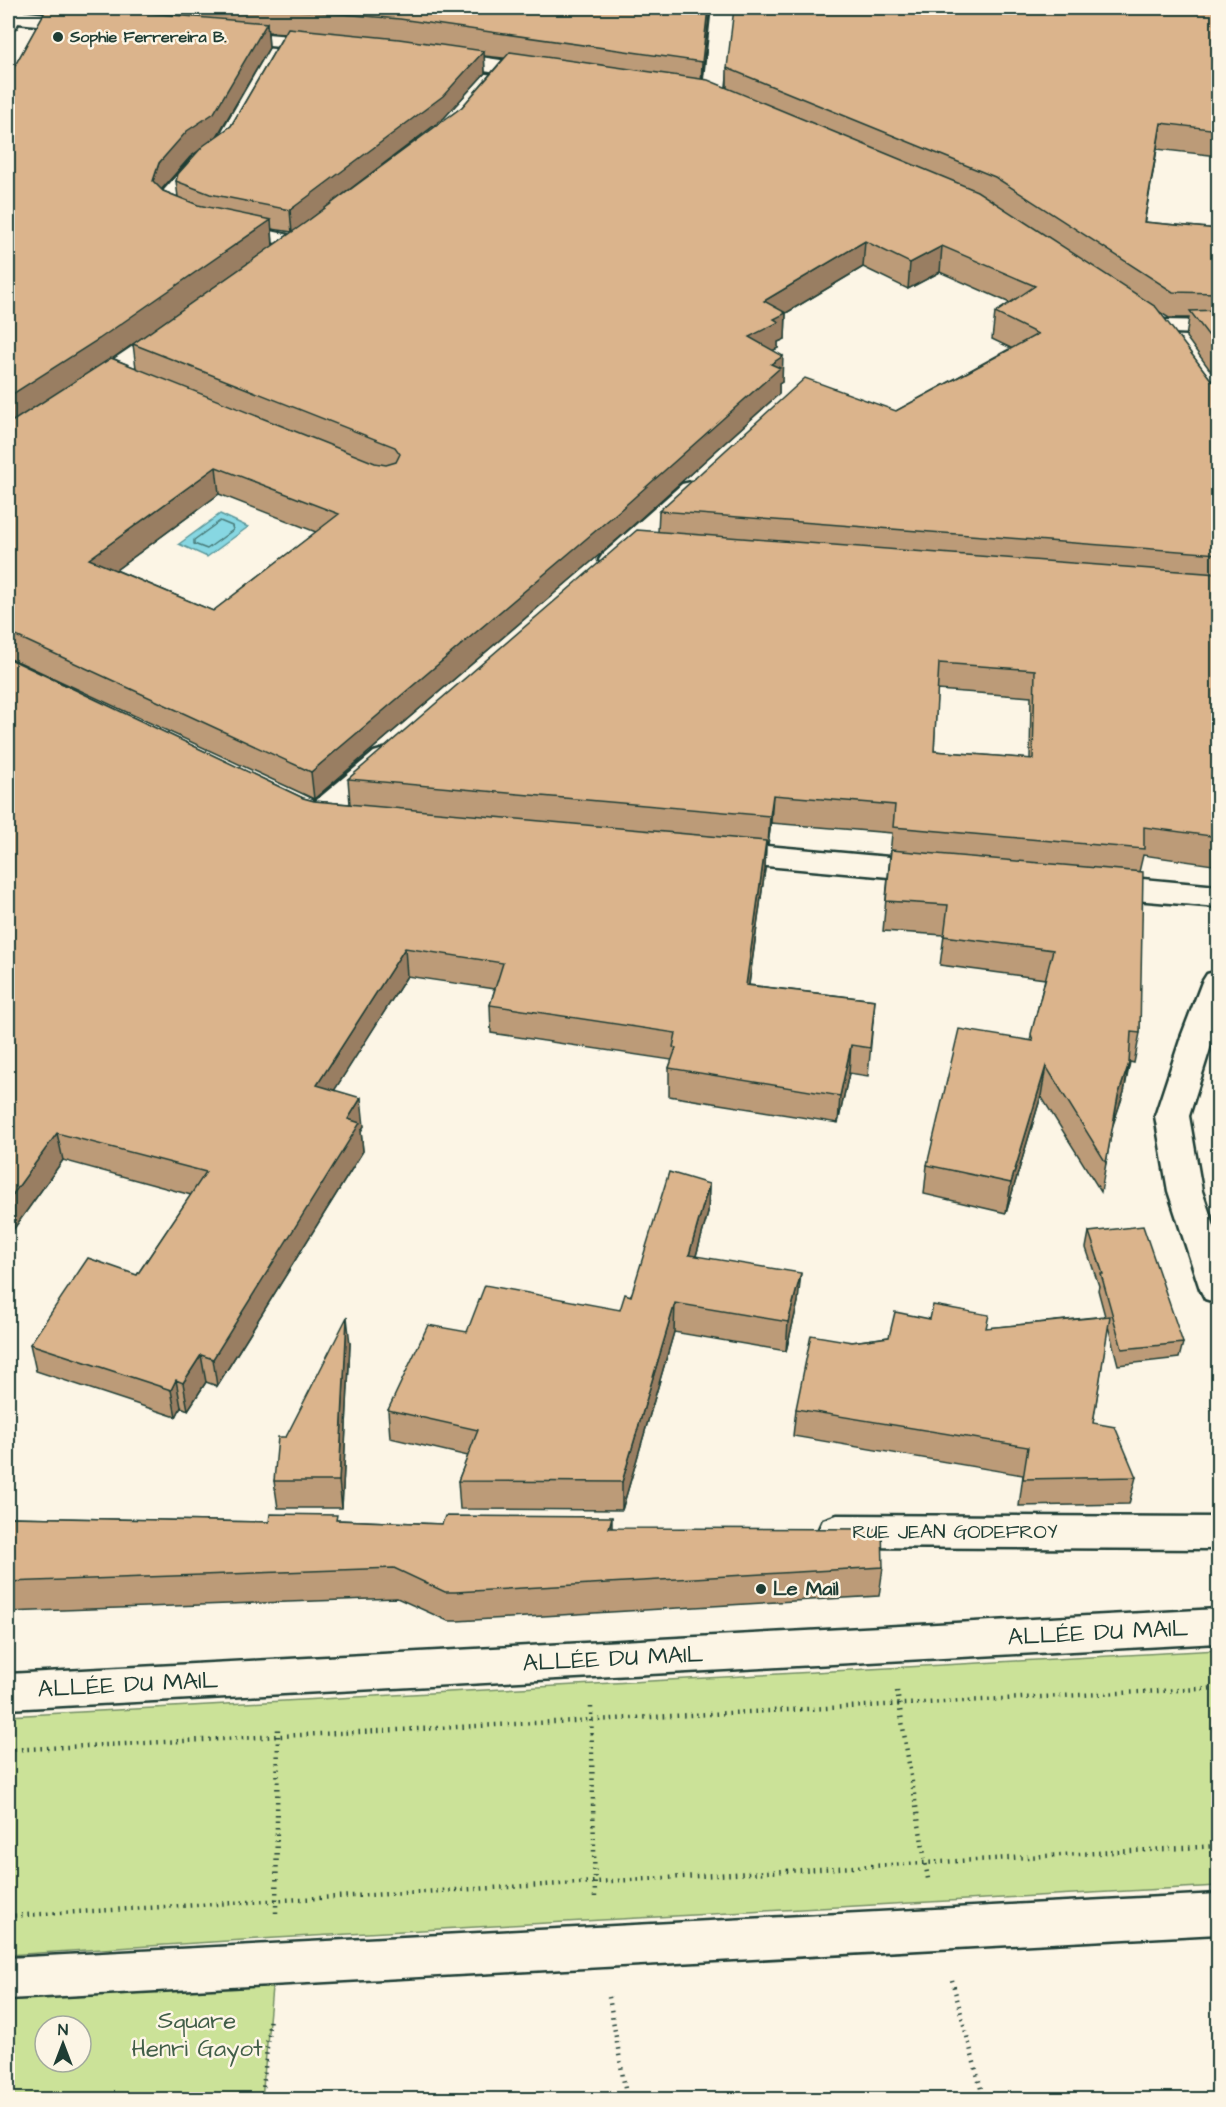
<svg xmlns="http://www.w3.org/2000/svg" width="1226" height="2107" font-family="'Architects Daughter',sans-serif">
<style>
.green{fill:#cbe298;stroke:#759066;stroke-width:1.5;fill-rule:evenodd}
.water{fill:#87d7e2;stroke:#5d999c;stroke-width:1.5}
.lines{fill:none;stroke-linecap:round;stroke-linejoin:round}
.shore{stroke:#497b7a;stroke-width:1.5}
.lane-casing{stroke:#1f3d34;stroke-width:4}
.street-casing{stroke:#1f3d34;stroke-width:5}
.secondary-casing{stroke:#1f3d34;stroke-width:5}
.path{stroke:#1f3d34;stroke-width:4.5;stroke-dasharray:1.5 5;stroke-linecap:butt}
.lane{fill:#fcf5e5;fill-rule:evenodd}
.street{fill:#fcf5e5;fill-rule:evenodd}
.secondary{fill:#fcf5e5;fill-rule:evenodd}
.wall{fill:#bc9b78;stroke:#1f3d34;stroke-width:1.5;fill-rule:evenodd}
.shaded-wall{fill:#997e62;stroke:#1f3d34;stroke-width:1.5}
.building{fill:#dbb48c;stroke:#1f3d34;stroke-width:1.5;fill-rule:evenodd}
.poi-dot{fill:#1f3d34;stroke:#fcf5e5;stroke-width:2}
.labels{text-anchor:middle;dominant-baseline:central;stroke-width:5;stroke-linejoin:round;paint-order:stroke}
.far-poi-label{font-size:16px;font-weight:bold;fill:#1f3d34;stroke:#fcf5e5;text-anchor:start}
.street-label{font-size:20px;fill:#1f3d34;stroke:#fcf5e5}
.poi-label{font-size:20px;font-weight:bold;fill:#1f3d34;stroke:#fcf5e5;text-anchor:start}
.near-street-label{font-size:24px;fill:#1f3d34;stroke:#fcf5e5}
.near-park-label{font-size:24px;fill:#415e48;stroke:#fcf5e5}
</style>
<rect width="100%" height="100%" fill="#fcf5e5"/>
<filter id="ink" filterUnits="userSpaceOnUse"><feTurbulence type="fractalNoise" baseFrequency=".0167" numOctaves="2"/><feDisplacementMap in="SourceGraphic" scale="12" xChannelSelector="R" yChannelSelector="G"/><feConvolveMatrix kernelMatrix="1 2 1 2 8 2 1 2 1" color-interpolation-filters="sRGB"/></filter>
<g filter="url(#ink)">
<!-- green -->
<path class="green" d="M 1218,1650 L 1218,1886 L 276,1938 L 8,1955 L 8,1716 Z
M 274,1965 L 262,2099 L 8,2100 L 8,1979 ZM 45,2026 L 81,2026 L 81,2062 L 45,2062 Z"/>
<!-- water -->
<path class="water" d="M 220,514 L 248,527 L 207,557 L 179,544 Z"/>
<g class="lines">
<!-- shore -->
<path class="shore" d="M 220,521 L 232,526 L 233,530 L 207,549 L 194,544 L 194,540 Z"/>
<!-- lane casing -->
<g class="lane-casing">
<path id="lane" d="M 198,157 L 204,158 L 207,162 L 179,195 L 176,206 L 191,213 L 194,217 L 191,221 C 178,224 165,217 158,206 L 164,190 L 192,158 Z
M 238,224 L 304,238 L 307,242 L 304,246 L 298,248 L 232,233 L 229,229 L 232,225 Z"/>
</g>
<!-- street casing -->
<g class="street-casing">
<path id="street" d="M 712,8 L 734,8 L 724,97 L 721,102 L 713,104 L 705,102 L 702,97 Z
M 8,10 L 85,18 L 93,19 L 96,24 L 93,29 L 85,30 L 8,22 Z
M 223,30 L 324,39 L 332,40 L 335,45 L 332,50 L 324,51 L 215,41 L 212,36 L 215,31 Z
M 441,51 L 541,66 L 549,68 L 552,73 L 549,78 L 541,80 L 433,63 L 430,58 L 433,53 Z
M 1162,320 L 1218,321 L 1218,335 L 1153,332 L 1150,327 L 1153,322 Z
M 170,325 L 179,327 L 182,332 L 179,337 L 95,394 L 86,397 L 77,394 L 73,389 L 77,384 L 161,327 Z
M 691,482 L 700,484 L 704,490 L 700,496 L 623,566 L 613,568 L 603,566 L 599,560 L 603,554 L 682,484 Z
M 384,749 L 394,752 L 399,759 L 394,766 L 328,823 L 317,826 L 306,823 L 302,816 L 306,809 L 374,752 Z
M 722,842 L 934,861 L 945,864 L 949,871 L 945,878 L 934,881 L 722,862 L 711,859 L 707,852 L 711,845 Z
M 1099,875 L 1218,886 L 1218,907 L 1099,897 L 1088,893 L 1083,886 L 1088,879 Z
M 1218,971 L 1218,1023 L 1189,1116 L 1202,1191 L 1218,1238 L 1218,1303 L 1205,1299 L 1200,1289 L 1168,1191 L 1155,1116 L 1181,1037 L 1202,982 L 1207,974 Z
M 837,1515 L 1218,1517 L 1218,1549 L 837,1547 L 823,1542 L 818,1531 L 823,1520 Z"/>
</g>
<!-- secondary casing -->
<g class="secondary-casing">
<path id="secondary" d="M 8,8 L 26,8 L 16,27 L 8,28 Z
M 1218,1609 L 1218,1643 L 8,1709 L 8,1674 Z
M 1218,1894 L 1218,1934 L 8,1999 L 8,1958 Z"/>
</g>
<!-- path -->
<path class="path" d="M 897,1691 L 928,1879
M 591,1707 L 595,1897
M 8,1750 L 1218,1688
M 276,1913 L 278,1725
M 8,1916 L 1218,1846
M 952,1980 L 984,2100
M 609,1997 L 627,2100
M 262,2100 L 270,2016"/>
<!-- lane -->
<use href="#lane" class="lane"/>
<!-- street -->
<use href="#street" class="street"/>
<!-- secondary -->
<use href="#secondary" class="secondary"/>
</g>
<!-- wall -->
<path class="wall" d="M 47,8 L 710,8 L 702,79 L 727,88 L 727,68 L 1218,8 L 1218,156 L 1157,149 L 1144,222 L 1218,229 L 1218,381 L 1186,337 L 1189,318 L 1169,318 L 1158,311 L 1212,381 L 1218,383 L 1218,837 L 1213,865 L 1143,855 L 1139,872 L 1140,1033 L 1134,1063 L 1130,1062 L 1124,1092 L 1113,1123 L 1101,1192 L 1041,1096 L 1006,1213 L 924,1194 L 927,1165 L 1030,1041 L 1045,979 L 940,965 L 944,935 L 883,931 L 892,833 L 771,823 L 768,844 L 766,843 L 765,869 L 749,985 L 875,1000 L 868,1076 L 849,1073 L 838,1123 L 669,1096 L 669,1068 L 672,1060 L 491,1033 L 490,1005 L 495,989 L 407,976 L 334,1090 L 364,1126 L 361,1131 L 363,1151 L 217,1386 L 206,1382 L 188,1410 L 181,1407 L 176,1417 L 36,1371 L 30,1344 L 137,1275 L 191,1195 L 63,1160 L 8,1237 L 8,78 ZM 268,32 L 285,33 L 231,126 L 219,135 L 269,48 ZM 484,56 L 504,58 L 462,107 L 303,224 L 444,118 L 485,73 ZM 198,151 L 176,181 L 178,197 L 163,191 L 162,189 L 190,157 ZM 272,229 L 292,232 L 273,245 ZM 863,267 L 908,289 L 940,272 L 1010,303 L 995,313 L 992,339 L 1011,348 L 896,411 L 659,511 L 658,532 L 348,779 L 350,804 L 314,801 L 303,798 L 12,660 L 19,662 L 314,799 L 619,538 L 779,394 L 779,384 L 782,382 L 773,350 L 778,348 L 778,342 L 785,339 L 786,313 ZM 133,344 L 136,368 L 112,358 ZM 219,494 L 316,532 L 213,611 L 116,570 ZM 937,690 L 1031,697 L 1030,759 L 934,751 Z
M 709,1184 L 708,1213 L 696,1256 L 798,1302 L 786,1351 L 674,1332 L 622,1510 L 460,1509 L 458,1481 L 468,1456 L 390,1438 L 388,1410 L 467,1332 L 620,1310 Z
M 1089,1232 L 1183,1343 L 1179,1358 L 1118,1365 L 1108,1326 L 1093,1423 L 1136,1477 L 1129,1504 L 1019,1506 L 1023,1475 L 793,1436 L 796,1409 L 852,1342 L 889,1337 L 930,1319 L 987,1328 L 1105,1316 L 1098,1290 L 1099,1286 L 1086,1248 Z
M 350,1344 L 342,1508 L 278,1508 L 274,1481 L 286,1437 Z
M 8,1517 L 269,1522 L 337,1520 L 442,1524 L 612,1528 L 883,1567 L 879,1596 L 457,1621 L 448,1621 L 397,1598 L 8,1612 Z"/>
<!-- shaded-wall -->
<path class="shaded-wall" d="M 708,8 L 710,8 L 701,86 L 702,62 Z
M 267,23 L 269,48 L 216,138 L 190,157 L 162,189 L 156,207 L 153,181 L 159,163 Z
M 484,51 L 485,73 L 444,118 L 292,233 L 290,210 Z
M 1161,123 L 1157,149 L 1140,248 L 1144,222 Z
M 271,220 L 273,246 L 103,365 L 8,427 L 8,397 Z
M 865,241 L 863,267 L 786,313 L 785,339 L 778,342 L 778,348 L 748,363 L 749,337 L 764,301 Z
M 942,246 L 940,272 L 908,289 L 910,263 Z
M 783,356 L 782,382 L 779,384 L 779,394 L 619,538 L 314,799 L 311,772 L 771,364 Z
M 216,467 L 219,494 L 94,586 L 89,559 Z
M 773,795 L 771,823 L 768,844 L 770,816 Z
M 766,841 L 765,869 L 745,1012 L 746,985 Z
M 405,948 L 407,976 L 320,1113 L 317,1085 Z
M 851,1045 L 849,1073 L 838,1123 L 840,1096 Z
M 1129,1063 L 1124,1092 L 1113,1125 L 1118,1096 Z
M 1046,1066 L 1041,1096 L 1006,1213 L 1011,1183 Z
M 361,1098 L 364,1126 L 361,1131 L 363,1151 L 217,1386 L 213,1359 L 348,1119 Z
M 57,1133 L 63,1160 L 8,1237 L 8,1201 Z
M 709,1184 L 708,1213 L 688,1284 L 689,1255 Z
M 801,1273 L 798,1302 L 786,1351 L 788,1322 Z
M 675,1303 L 674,1332 L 622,1510 L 622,1482 Z
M 347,1317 L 350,1344 L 342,1508 L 339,1481 Z
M 201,1355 L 206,1382 L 188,1410 L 183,1383 Z
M 176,1380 L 181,1407 L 176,1417 L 171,1390 Z
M 612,1517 L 612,1547 L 609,1528 Z"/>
<!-- building -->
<path class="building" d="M 47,8 L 90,8 L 267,23 L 214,113 L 187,131 L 159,163 L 153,181 L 163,191 L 198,205 L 271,220 L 99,339 L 8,397 L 8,78 Z
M 272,8 L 708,8 L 702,62 L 400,19 Z
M 734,8 L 1218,8 L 1218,130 L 1161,123 L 1144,222 L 1218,229 L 1218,293 L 1173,292 L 995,177 L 727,68 Z
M 288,28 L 399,39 L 484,51 L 443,96 L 290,210 L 210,194 L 176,181 L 178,174 L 203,146 L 231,126 Z
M 510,52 L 708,80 L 977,191 L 1156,307 L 1212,381 L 1218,383 L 1218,554 L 659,511 L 805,378 L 896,411 L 1038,334 L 995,313 L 1035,286 L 942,246 L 910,263 L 865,241 L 764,301 L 786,313 L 774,319 L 779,322 L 749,337 L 783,356 L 771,364 L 780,368 L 619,511 L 311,772 L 14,635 L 8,633 L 8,422 L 13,421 L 111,358 L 375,463 L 386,465 L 396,462 L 400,454 L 395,447 L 133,344 L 305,223 L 462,107 ZM 216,467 L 339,514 L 213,611 L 89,559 Z
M 1218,310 L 1218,348 L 1190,311 Z
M 637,530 L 1218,574 L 1218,837 L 1144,827 L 1144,849 L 893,827 L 895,805 L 773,795 L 770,816 L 348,779 ZM 939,663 L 1035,670 L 1033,759 L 934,751 Z
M 8,658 L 303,798 L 314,801 L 766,841 L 746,985 L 875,1000 L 870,1048 L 851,1045 L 840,1096 L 669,1068 L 676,1048 L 673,1047 L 676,1033 L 490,1005 L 503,963 L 405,948 L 317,1085 L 361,1098 L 348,1119 L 360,1123 L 213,1359 L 201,1355 L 183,1383 L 176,1380 L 171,1390 L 30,1344 L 88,1258 L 137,1275 L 206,1172 L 57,1133 L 8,1201 Z
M 891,850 L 1143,872 L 1140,1033 L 1131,1032 L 1129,1063 L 1118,1096 L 1106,1163 L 1046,1066 L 1011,1183 L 927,1165 L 959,1029 L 1033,1041 L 1031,1034 L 1053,950 L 944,936 L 948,905 L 886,901 Z
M 669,1172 L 709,1184 L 689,1255 L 801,1273 L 788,1322 L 675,1303 L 622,1482 L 458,1481 L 478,1430 L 388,1410 L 428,1325 L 467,1332 L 485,1285 L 620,1310 L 625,1294 L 631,1296 Z
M 1143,1226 L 1183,1343 L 1122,1349 L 1101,1274 L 1103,1274 L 1089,1232 Z
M 933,1305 L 989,1315 L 986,1328 L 1110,1316 L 1093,1423 L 1115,1427 L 1136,1477 L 1023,1479 L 1028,1447 L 796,1409 L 811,1335 L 852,1342 L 889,1337 L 895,1312 L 930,1319 Z
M 347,1317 L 339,1481 L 274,1481 L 278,1437 L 286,1437 Z
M 270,1514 L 337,1515 L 336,1520 L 442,1524 L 445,1516 L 612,1517 L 609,1528 L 882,1529 L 883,1567 L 455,1592 L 445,1592 L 394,1568 L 8,1582 L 8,1517 L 269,1522 Z"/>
</g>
<!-- markers -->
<g class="poi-dot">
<circle cx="58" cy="37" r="6"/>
<circle cx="761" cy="1589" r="6"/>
</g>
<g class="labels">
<!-- far-poi labels -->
<g class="far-poi-label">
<text x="70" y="37">Sophie Ferrereira B.</text>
</g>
<!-- street labels -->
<g class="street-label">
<text x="955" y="1532">RUE JEAN GODEFROY</text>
</g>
<!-- poi labels -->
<g class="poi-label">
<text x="773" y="1589">Le Mail</text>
</g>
<!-- near-street labels -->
<g class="near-street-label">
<text transform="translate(1098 1633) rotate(-3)">ALLÉE DU MAIL</text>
<text transform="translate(613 1659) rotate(-3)">ALLÉE DU MAIL</text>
<text transform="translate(128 1685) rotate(-3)">ALLÉE DU MAIL</text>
</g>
<!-- near-park labels -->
<g class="near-park-label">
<text x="197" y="2021">Square<tspan x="197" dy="28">Henri Gayot</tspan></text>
</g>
</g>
<!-- margin -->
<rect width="1226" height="2107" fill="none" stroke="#fcf5e5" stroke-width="30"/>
<rect x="15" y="15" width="1196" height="2077" fill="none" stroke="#1f3d34" stroke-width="2" filter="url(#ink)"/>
<!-- north arrow -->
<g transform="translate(63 2044)"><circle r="28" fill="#fcf5e5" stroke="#a4ab9e" stroke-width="1.5"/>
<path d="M0-4.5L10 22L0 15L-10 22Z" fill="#1f3d34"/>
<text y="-9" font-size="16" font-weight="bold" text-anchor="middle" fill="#1f3d34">N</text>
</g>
</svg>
